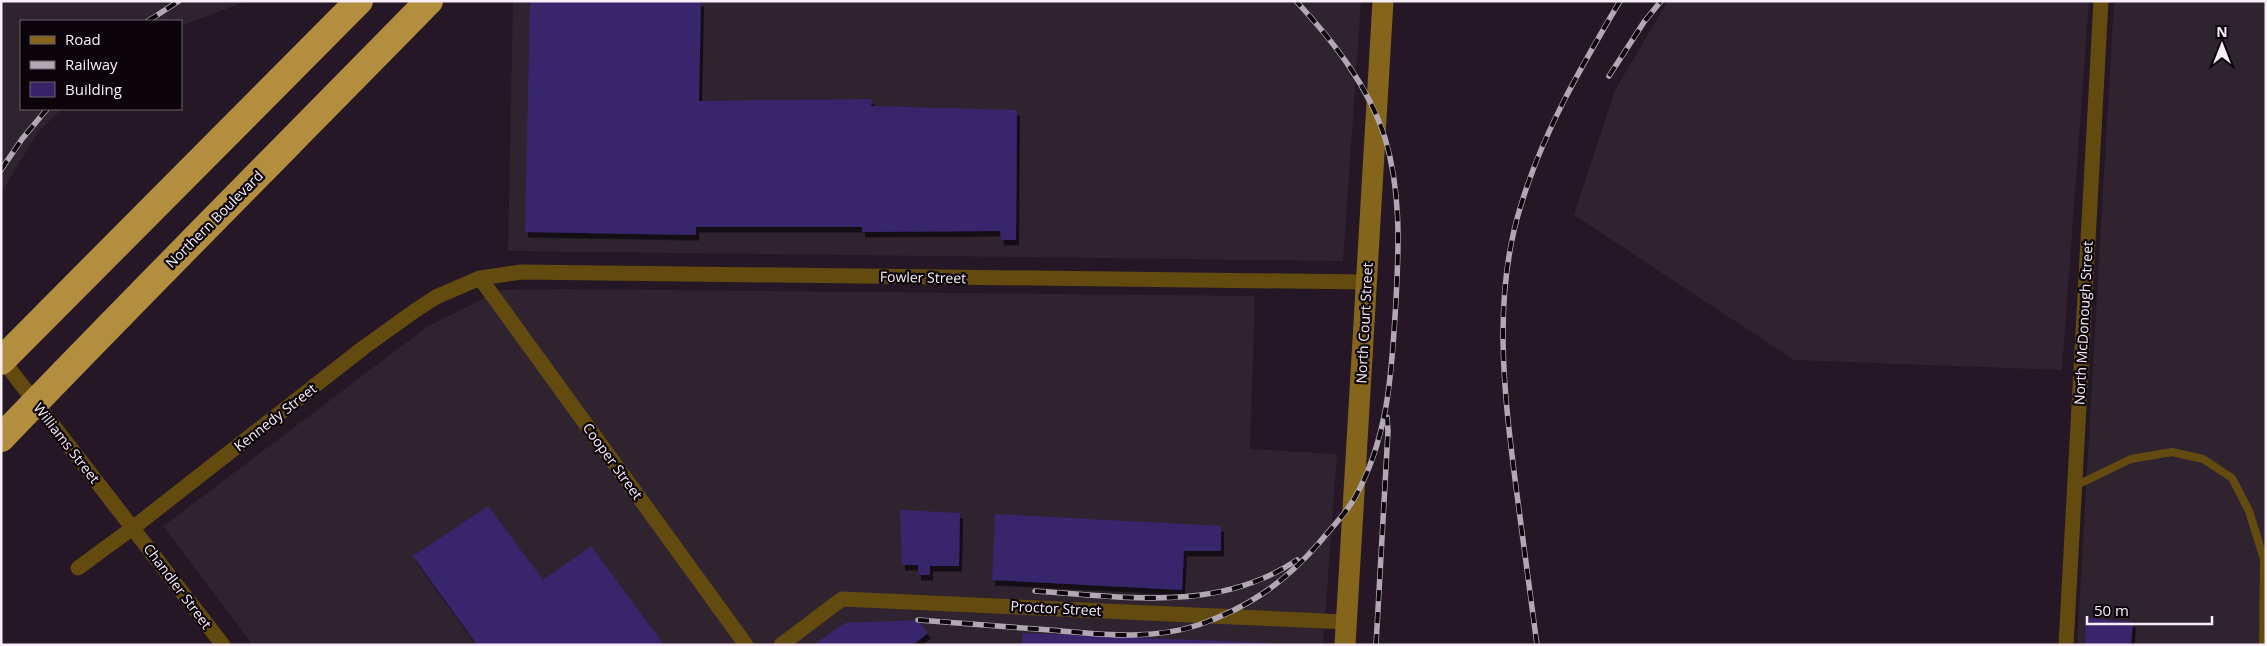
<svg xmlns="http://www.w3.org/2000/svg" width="2267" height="646" font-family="'Open Sans',sans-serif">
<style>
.industrial{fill:#302330}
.building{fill:#37256c;filter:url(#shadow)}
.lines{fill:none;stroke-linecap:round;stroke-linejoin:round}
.lane{stroke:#634a0f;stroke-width:8}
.street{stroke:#634a0f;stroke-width:15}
.secondary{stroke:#84651b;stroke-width:21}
.rail-casing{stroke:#b3a7b3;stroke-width:5.5}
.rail{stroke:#0b050b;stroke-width:4;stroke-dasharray:11;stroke-linecap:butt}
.highway-bridge{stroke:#b28e3e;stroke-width:28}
.labels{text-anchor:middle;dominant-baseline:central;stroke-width:4.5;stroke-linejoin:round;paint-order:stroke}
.street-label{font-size:14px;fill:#f8eef8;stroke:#0b050b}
</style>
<defs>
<filter id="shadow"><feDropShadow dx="3" dy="5.5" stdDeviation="0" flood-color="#0009"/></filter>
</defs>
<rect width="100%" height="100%" fill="#251725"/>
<!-- industrial -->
<path class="industrial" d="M 1,1 L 247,1 L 181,26 L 181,21 L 21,21 L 21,109 L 62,109 L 38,132 L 1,193 Z
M 513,1 L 1361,1 L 1343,261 L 508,251 Z
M 1668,1 L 2089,1 L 2062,370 L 1794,360 L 1574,215 L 1615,90 Z
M 2114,1 L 2266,1 L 2266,645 L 2077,645 Z
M 561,289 L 1255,296 L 1250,449 L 1337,454 L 1323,645 L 253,645 L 163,526 L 430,325 L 501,290 Z"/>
<!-- building -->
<path class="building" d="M 530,1 L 701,1 L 699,101 L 872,99 L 871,106 L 1017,110 L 1016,240 L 1001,240 L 1000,231 L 862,232 L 862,227 L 696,227 L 696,235 L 525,232 Z
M 488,506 L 543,580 L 591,546 L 664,645 L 477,645 L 413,556 Z
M 900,510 L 960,513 L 959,566 L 930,566 L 930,575 L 918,575 L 918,565 L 902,565 Z
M 995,514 L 1221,526 L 1221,551 L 1184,551 L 1182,590 L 992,580 Z
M 2086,618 L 2133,622 L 2131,645 L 2085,645 Z
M 918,620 L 928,633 L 913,645 L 813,645 L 845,623 Z
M 1022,633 L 1273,643 L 1273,645 L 1022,645 Z"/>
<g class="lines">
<!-- lane -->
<path class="lane" d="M 2075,486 L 2131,459 L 2172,452 L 2203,459 L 2232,478 L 2249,511 L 2264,559 L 2263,645"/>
<!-- street -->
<path class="street" d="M 480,278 L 746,645
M 1,358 L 223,645
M 78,568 L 134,527 L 363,348 L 416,310 L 436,297 L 480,278 L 521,272 L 1366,282
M 781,645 L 842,599 L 1346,622
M 2066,645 L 2101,1"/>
<!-- secondary -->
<path class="secondary" d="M 1345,645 L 1383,1"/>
<!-- rail casing -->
<g class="rail-casing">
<path id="rail" d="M 148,21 L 179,1
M 1609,76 L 1644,22 L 1661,1
M 1,170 L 22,139 L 47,109
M 1035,591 C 1125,597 1218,613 1297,560
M 918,620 C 962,623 1006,627 1050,630 C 1099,634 1150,641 1198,625 C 1248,608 1284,583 1319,543 C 1331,528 1344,516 1354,499 C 1389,438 1392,369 1396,300 C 1399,245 1401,191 1385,138 C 1368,85 1333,41 1296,1
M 1376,645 L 1388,431 L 1387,417
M 1537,645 C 1530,592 1523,540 1516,487 C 1504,393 1492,297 1521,205 C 1543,132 1581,67 1620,1"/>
</g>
<!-- rail -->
<use href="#rail" class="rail"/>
<!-- highway-bridge -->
<path class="highway-bridge" d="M 1,361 L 359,1
M 1,438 C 142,291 286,147 429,1"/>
</g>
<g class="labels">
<!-- street labels -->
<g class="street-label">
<text transform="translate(214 219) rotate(-45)">Northern Boulevard</text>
<text transform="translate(923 277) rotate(1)">Fowler Street</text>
<text transform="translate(1364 323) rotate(-87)">North Court Street</text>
<text transform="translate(2083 323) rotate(-87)">North McDonough Street</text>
<text transform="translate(275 417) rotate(-38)">Kennedy Street</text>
<text transform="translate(67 443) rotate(52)">Williams Street</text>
<text transform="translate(613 461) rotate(54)">Cooper Street</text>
<text transform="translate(178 586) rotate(53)">Chandler Street</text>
<text transform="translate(1056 608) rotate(3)">Proctor Street</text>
</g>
</g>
<!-- border -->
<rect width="2267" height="646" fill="none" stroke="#f8eef8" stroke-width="5"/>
<!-- legend -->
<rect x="20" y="20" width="162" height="90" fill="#0b050b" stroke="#6a626a"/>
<rect x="30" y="36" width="25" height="8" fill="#84651b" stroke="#6a626a"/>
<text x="65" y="45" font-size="15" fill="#f8eef8">Road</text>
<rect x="30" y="61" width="25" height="8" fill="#b3a7b3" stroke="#6a626a"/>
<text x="65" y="70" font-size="15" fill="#f8eef8">Railway</text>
<rect x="30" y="82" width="25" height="15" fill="#37256c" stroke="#6a626a"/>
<text x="65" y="95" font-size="15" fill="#f8eef8">Building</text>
<!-- north arrow -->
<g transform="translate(2222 45)" stroke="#0b050b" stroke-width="4" paint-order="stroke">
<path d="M0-4L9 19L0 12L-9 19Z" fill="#f8eef8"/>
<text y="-8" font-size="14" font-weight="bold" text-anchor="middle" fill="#f8eef8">N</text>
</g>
<!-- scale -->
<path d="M2087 616v8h125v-8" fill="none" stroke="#f8eef8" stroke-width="2.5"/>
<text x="2094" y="616" font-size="15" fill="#f8eef8" stroke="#0b050b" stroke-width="4" paint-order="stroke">50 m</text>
</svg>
